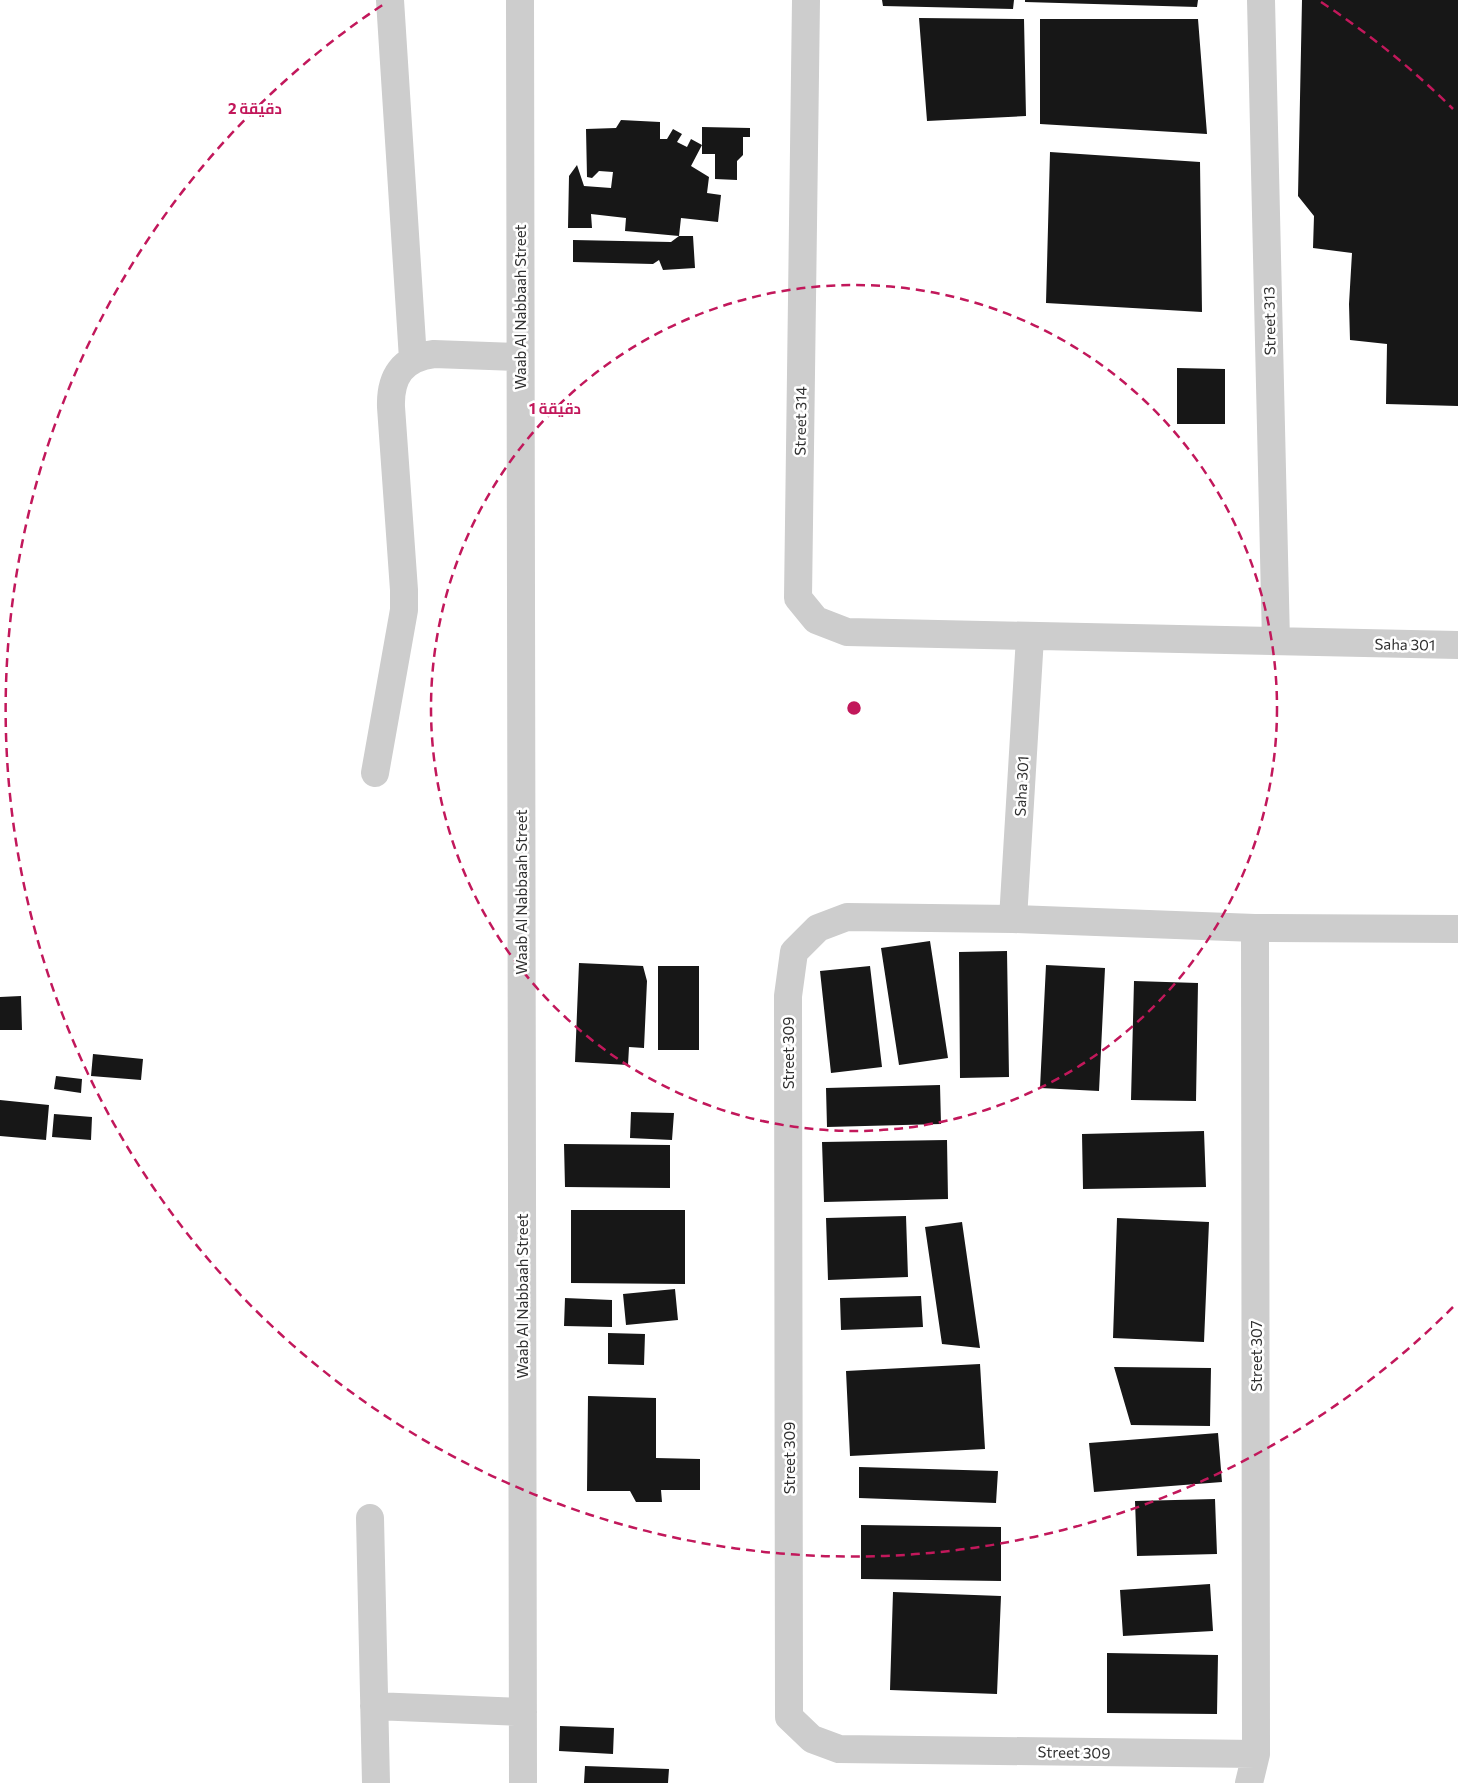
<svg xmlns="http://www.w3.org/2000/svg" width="1458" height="1783" font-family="Commissioner,Cairo,sans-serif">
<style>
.building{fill:#171717}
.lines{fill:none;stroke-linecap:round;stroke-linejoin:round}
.street{stroke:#cdcdcd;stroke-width:28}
.ring{fill:none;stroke:#c2185b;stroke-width:2.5;stroke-dasharray:9 6}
.labels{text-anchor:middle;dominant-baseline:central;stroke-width:5;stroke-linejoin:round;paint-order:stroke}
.street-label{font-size:15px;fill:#303030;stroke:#fff}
.centre{fill:#c2185b;stroke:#fff;stroke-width:2.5}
.ring-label{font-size:15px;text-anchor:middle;font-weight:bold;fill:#c2185b;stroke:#fff;stroke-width:5;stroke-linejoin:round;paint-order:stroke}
</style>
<rect width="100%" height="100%" fill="#fff"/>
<!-- building -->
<path class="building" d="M 882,0 L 1014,0 L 1013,9 L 883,6 Z
M 1025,0 L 1198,0 L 1197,7 L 1025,2 Z
M 1302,0 L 1458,0 L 1458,406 L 1386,404 L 1387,344 L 1350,340 L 1349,304 L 1352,253 L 1313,248 L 1314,216 L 1298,196 Z
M 919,18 L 1024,19 L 1026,116 L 927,121 Z
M 1040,19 L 1198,19 L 1207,134 L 1040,124 Z
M 621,120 L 660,122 L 660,139 L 667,139 L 673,129 L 682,134 L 677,142 L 687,147 L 691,139 L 702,145 L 691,166 L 709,177 L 707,193 L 721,195 L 718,222 L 681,218 L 679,236 L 625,231 L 626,218 L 591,214 L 592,228 L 568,228 L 569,176 L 577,165 L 584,186 L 611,188 L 613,172 L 599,171 L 592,178 L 587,177 L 586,129 L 616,128 Z
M 702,127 L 750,128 L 750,137 L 743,137 L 743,155 L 737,161 L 737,180 L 715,179 L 715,154 L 702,154 Z
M 1050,152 L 1200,162 L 1202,312 L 1046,303 Z
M 679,236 L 693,236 L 695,268 L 663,270 L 659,260 L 653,264 L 573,262 L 573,240 L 671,242 Z
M 1177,368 L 1225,369 L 1225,424 L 1177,424 Z
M 930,941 L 948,1058 L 899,1065 L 881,948 Z
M 1007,951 L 1009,1077 L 960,1078 L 959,952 Z
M 579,963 L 643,966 L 647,981 L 644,1048 L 629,1047 L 628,1065 L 575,1062 Z
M 1046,965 L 1105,968 L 1099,1091 L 1040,1088 Z
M 658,966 L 699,966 L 699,1050 L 658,1050 Z
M 870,966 L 882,1067 L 831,1073 L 820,971 Z
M 1134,981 L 1198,983 L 1196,1101 L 1131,1100 Z
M 21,996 L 22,1030 L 0,1030 L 0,997 Z
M 93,1054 L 143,1059 L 141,1080 L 91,1076 Z
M 56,1076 L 82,1079 L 81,1093 L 54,1089 Z
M 940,1085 L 941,1124 L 827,1127 L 826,1088 Z
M 0,1100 L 49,1105 L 46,1140 L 0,1136 Z
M 631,1112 L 674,1113 L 672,1140 L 630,1138 Z
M 54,1114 L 92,1117 L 91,1140 L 52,1137 Z
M 1204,1131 L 1206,1187 L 1083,1189 L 1082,1134 Z
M 947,1140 L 948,1199 L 824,1202 L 822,1142 Z
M 564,1144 L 670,1145 L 670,1188 L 565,1187 Z
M 571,1210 L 685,1210 L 685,1284 L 571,1283 Z
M 906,1216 L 908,1277 L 828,1280 L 826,1218 Z
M 1117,1218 L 1209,1222 L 1204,1342 L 1113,1338 Z
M 962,1222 L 980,1348 L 942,1344 L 925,1227 Z
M 675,1289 L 678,1320 L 626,1325 L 623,1294 Z
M 921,1296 L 923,1327 L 841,1330 L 840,1298 Z
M 565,1298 L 612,1300 L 612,1327 L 564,1326 Z
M 608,1333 L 645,1334 L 644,1365 L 608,1364 Z
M 980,1364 L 985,1449 L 850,1456 L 846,1371 Z
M 1114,1367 L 1211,1368 L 1210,1426 L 1131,1425 Z
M 588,1396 L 656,1398 L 656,1458 L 700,1459 L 700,1490 L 661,1490 L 662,1502 L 636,1502 L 630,1491 L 587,1491 Z
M 1218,1433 L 1222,1482 L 1094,1492 L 1089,1443 Z
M 859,1467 L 998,1471 L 996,1503 L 859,1498 Z
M 1215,1499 L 1217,1554 L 1137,1556 L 1135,1501 Z
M 861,1525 L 1001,1527 L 1001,1581 L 861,1579 Z
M 1210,1584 L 1213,1631 L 1123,1636 L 1120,1590 Z
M 893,1592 L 1001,1596 L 997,1694 L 890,1690 Z
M 1107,1653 L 1218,1655 L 1217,1714 L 1107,1713 Z
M 560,1726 L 614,1728 L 613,1754 L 559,1751 Z
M 585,1766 L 669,1769 L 668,1783 L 584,1783 Z"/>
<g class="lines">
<!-- street -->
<path class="street" d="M 390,0 L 413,359
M 520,0 L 523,1783
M 806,0 L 798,598 L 816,620 L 847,632 L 1458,645
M 1261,0 L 1276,641
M 375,773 L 404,610 L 404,590 L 391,407 C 390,377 402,358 434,354 L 520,357
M 1013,919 L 1030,637
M 370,1518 L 376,1783
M 374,1706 L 523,1712
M 1256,1754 L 839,1749 L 812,1739 L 789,1717 L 788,996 L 794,952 L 818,928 L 847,917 L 1013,919 L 1255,928 L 1458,929
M 1249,1783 L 1256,1754 L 1255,928"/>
</g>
<!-- distance rings -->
<g class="ring">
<circle cx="854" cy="708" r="423"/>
<path d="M1453 1307A847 847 0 1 1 387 2M1321 2A847 847 0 0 1 1453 109"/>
</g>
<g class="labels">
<!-- street labels -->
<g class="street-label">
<text transform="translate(520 307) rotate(-90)">Waab Al Nabbaah Street</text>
<text transform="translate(1269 321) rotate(-91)">Street 313</text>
<text transform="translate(800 421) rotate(-89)">Street 314</text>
<text transform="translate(1405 644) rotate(1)">Saha 301</text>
<text transform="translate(1021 786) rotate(-87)">Saha 301</text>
<text transform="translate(521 892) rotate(-90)">Waab Al Nabbaah Street</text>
<text transform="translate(788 1053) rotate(-90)">Street 309</text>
<text transform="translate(522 1296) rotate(-90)">Waab Al Nabbaah Street</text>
<text transform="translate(1256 1356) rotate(-90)">Street 307</text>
<text transform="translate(789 1458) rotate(-90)">Street 309</text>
<text transform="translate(1074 1752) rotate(1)">Street 309</text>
</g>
</g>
<circle cx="854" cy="708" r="8" class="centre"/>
<g class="ring-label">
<text x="255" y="114">2 دقيقة</text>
<text x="555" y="414">1 دقيقة</text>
</g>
</svg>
